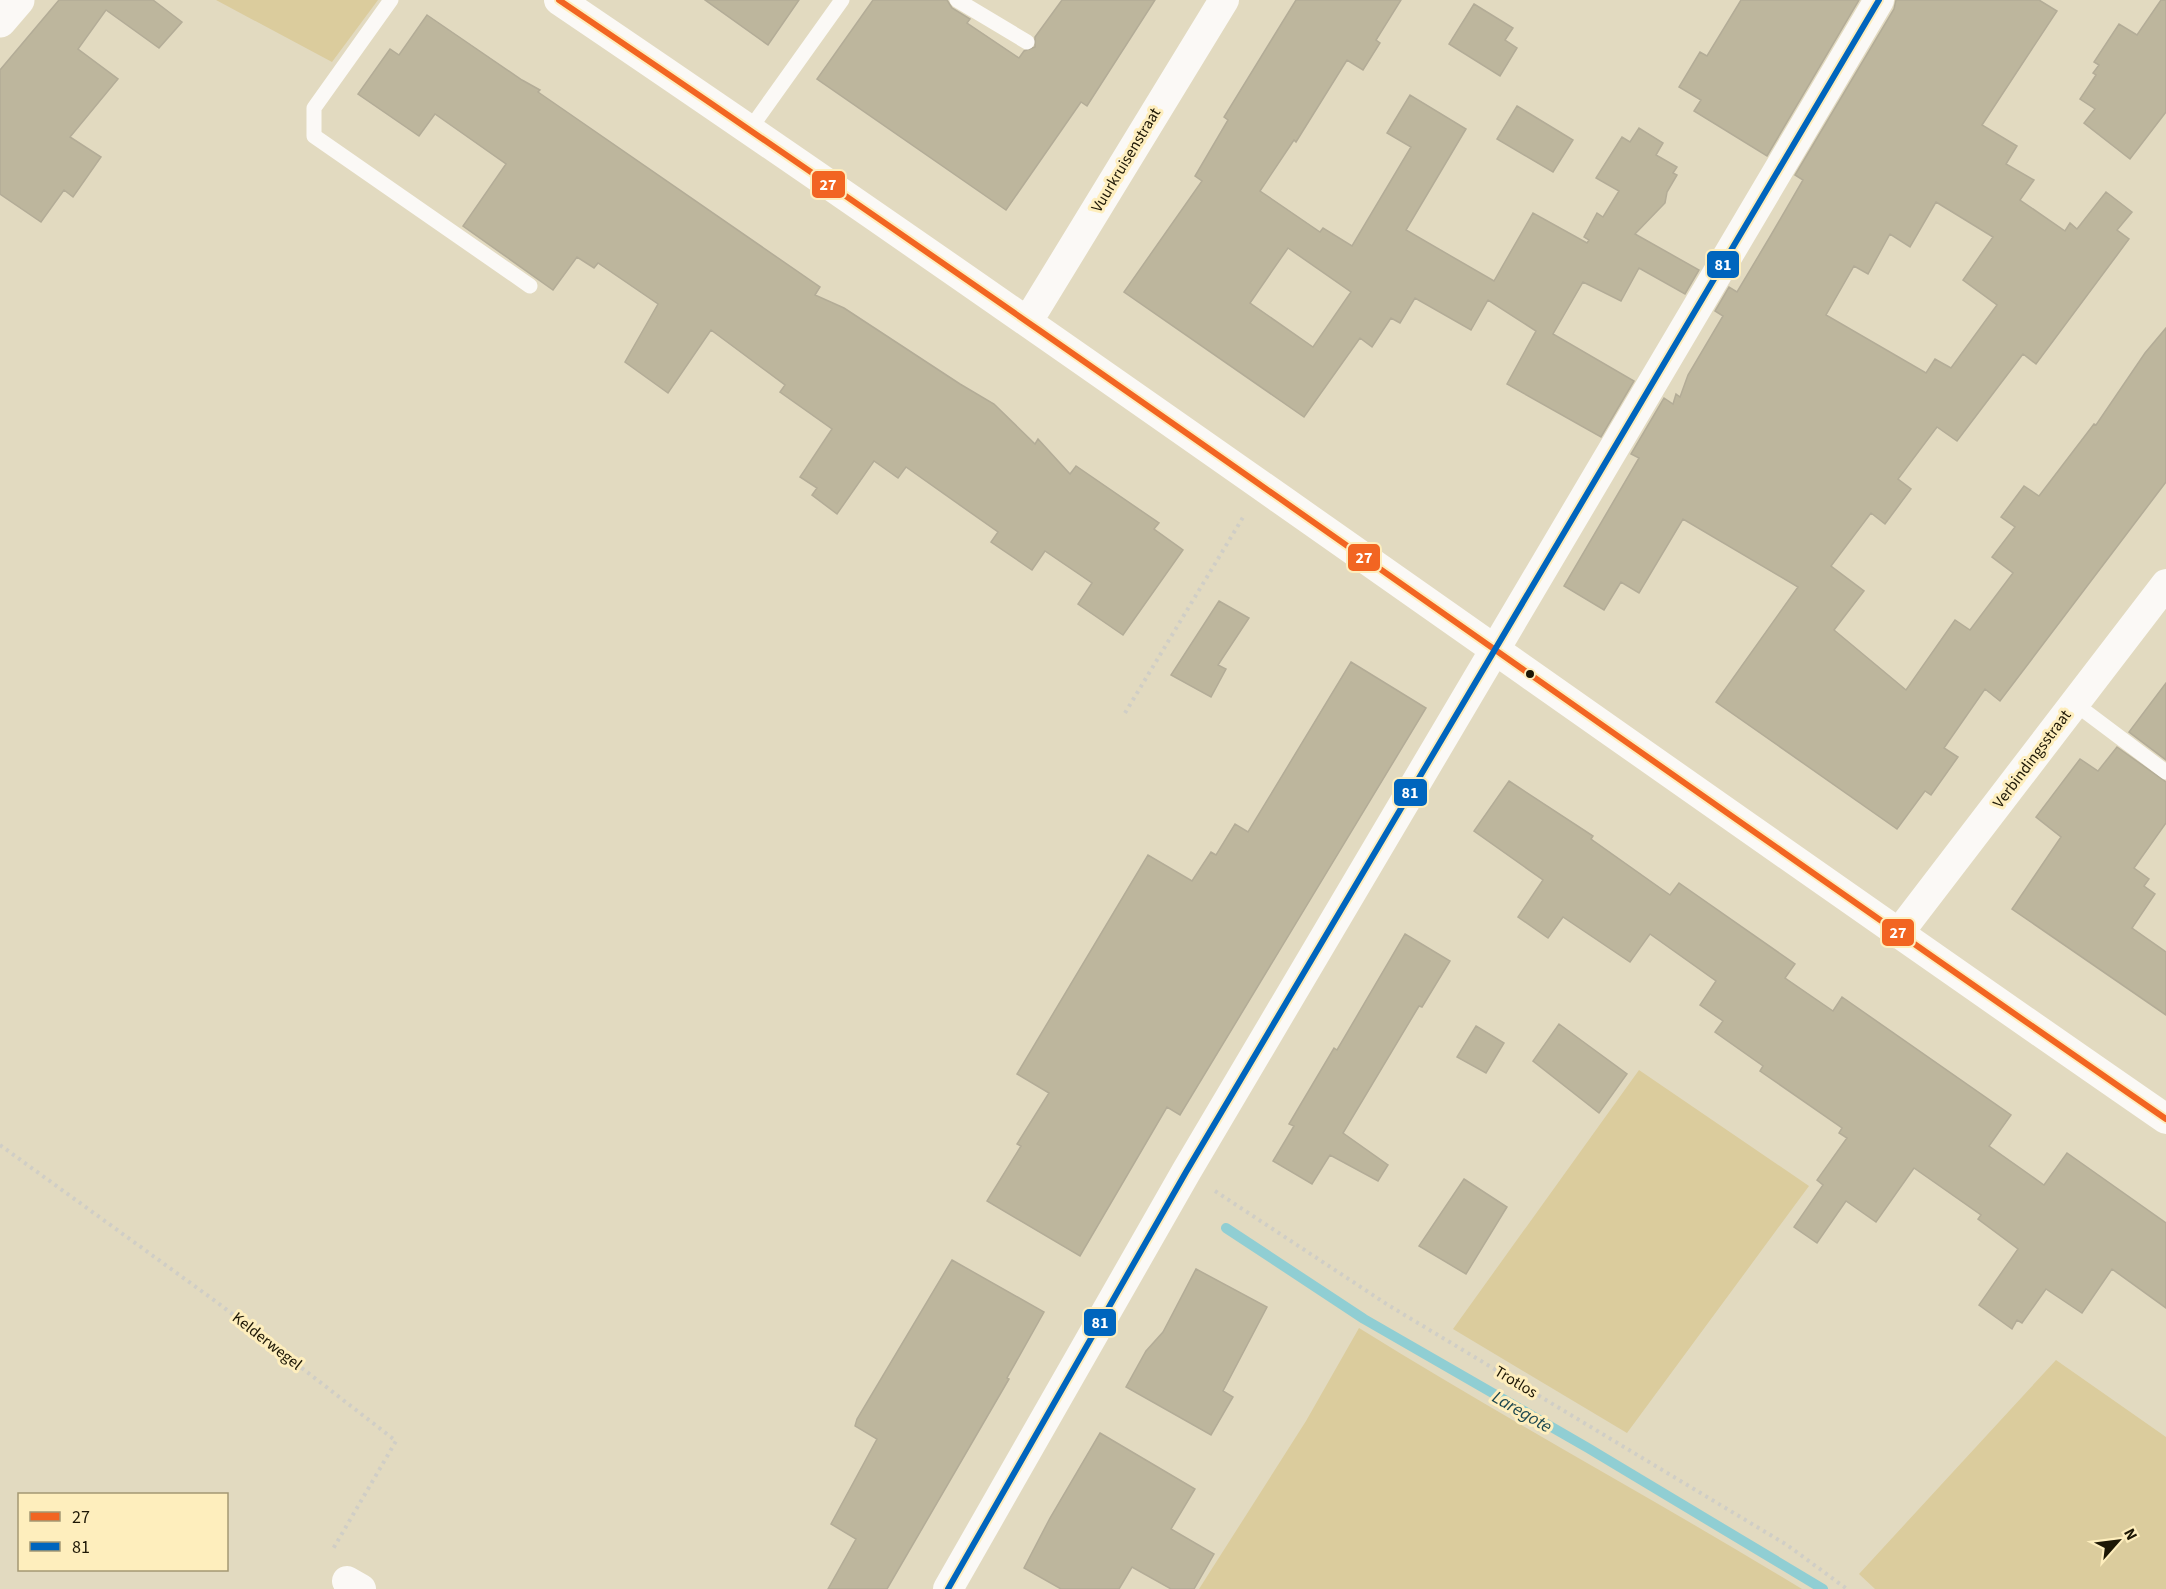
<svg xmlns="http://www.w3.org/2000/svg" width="2166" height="1589" font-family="'Source Sans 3',sans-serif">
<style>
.green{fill:#dbcc9d}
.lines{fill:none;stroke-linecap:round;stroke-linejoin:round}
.stream{stroke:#90ced3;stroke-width:10}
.building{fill:#bdb69d;stroke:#b3ac97;stroke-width:1.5;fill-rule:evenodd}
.path{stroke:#d0cec6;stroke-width:4;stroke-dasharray:3 4.5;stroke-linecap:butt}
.service{stroke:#fbf9f6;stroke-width:15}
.minor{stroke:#fbf9f6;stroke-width:30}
.tertiary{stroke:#fbf9f6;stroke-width:33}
.bus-1-casing{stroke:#feeebd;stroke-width:10}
.bus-2-casing{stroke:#feeebd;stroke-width:10}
.bus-1{stroke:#f26522;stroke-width:6}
.bus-2{stroke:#0065bd;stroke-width:6}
.bus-dot{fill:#1d1705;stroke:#feeebd;stroke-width:2}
.labels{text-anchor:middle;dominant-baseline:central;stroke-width:6;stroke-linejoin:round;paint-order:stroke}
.street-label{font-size:16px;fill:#1d1705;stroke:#feeebd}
.water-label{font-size:18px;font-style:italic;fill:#1c474f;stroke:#feeebd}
.line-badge{stroke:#feeebd;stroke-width:2}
.badge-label{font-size:16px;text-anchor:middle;font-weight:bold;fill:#fff}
</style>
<rect width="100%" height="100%" fill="#e2dac0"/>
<!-- green -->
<path class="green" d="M 216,0 L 378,0 L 332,62 Z
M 1639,1070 L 1809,1186 L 1627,1433 L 1453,1329 Z
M 1359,1328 C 1505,1419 1656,1500 1802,1589 L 1199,1589 L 1306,1421 Z
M 2056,1360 L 2166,1437 L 2166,1589 L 1875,1589 L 1859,1574 Z"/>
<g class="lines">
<!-- stream -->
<path class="stream" d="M 1226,1228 L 1364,1319 L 1588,1448 L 1823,1589"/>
</g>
<!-- building -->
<path class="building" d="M 59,0 L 153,0 L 182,22 L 159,48 L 106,10 L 78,49 L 118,79 L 70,137 L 101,157 L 73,197 L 64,190 L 41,222 L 0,194 L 0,70 Z
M 705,0 L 799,0 L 768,45 Z
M 873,0 L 947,0 L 952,8 L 970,19 L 967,23 L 1019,58 L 1024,51 L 1035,47 L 1035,37 L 1062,0 L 1155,0 L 1087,106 L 1081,102 L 1006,210 L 817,79 Z
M 1296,0 L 1401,0 L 1376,40 L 1380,43 L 1363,70 L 1347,60 L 1296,142 L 1294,140 L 1260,191 L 1320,232 L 1323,228 L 1352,246 L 1411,147 L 1387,133 L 1410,95 L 1466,129 L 1406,230 L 1494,281 L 1533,213 L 1587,243 L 1589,240 L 1584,237 L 1597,213 L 1603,217 L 1619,191 L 1596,178 L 1622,137 L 1630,142 L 1639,128 L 1663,143 L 1656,155 L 1677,167 L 1673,173 L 1677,175 L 1667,192 L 1665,203 L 1635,234 L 1699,270 L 1685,294 L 1639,268 L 1621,301 L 1583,282 L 1553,334 L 1634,381 L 1601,437 L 1507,384 L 1536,331 L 1488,300 L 1471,330 L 1415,298 L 1400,323 L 1391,318 L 1372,347 L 1360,338 L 1304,417 L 1124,292 L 1202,181 L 1195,176 L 1228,120 L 1224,117 ZM 1288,248 L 1351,292 L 1313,347 L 1250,303 Z
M 1741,0 L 1859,0 L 1767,156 L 1694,111 L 1701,100 L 1679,87 L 1700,52 L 1707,56 Z
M 1896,0 L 2039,0 L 2057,11 L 1982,125 L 2017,146 L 2006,164 L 2034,180 L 2020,200 L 2065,231 L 2070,223 L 2077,229 L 2106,192 L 2132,212 L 2117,230 L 2129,239 L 2036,364 L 2023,354 L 1957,441 L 1937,427 L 1898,479 L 1911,489 L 1885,524 L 1871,513 L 1831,566 L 1864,591 L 1834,630 L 1906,690 L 1955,620 L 1970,630 L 2013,573 L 1992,557 L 2015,527 L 2001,517 L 2024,486 L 2039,496 L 2094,424 L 2096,425 L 2145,353 L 2166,328 L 2166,482 L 2000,701 L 1985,689 L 1944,748 L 1958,757 L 1931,795 L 1925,791 L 1897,829 L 1716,702 L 1798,587 L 1683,519 L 1639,593 L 1621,582 L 1604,610 L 1564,586 L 1639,458 L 1631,454 L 1664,398 L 1673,404 L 1676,394 L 1680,397 L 1688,375 L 1723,316 L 1715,311 L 1729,287 L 1737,292 L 1771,235 L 1803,180 L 1795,175 L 1894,9 ZM 1936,202 L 1993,237 L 1963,280 L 1997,305 L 1951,368 L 1935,359 L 1926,373 L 1826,315 L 1854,266 L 1868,274 L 1890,234 L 1910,247 Z
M 2161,0 L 2166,0 L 2166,112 L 2130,159 L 2084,123 L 2095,109 L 2080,99 L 2096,75 L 2093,73 L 2099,65 L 2094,62 L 2119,24 L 2137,35 Z
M 1474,4 L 1513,28 L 1505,40 L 1517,48 L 1500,76 L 1449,44 Z
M 427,15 L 522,80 L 540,90 L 538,92 L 820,287 L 815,295 L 844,308 L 960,384 L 994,404 L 1035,444 L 1038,439 L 1070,474 L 1076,466 L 1159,523 L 1154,529 L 1183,550 L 1123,635 L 1078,604 L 1092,583 L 1045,551 L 1032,570 L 991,542 L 998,532 L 906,467 L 898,478 L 874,461 L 837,514 L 812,495 L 817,488 L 800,477 L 832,429 L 780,392 L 785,385 L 711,330 L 668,393 L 625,362 L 658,304 L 598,263 L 594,268 L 577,257 L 553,290 L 463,226 L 506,164 L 435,114 L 419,136 L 358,94 L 390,49 L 399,55 Z
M 1517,106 L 1573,140 L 1553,172 L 1497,139 Z
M 1219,601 L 1249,618 L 1218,665 L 1226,669 L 1211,697 L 1171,675 Z
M 1351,662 L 1426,708 L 1180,1115 L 1167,1107 L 1080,1256 L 987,1201 L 1021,1146 L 1017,1144 L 1049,1093 L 1017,1074 L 1148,855 L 1192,881 L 1211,852 L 1216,855 L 1235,824 L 1248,832 Z
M 2166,683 L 2166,760 L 2129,732 Z
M 2117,747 L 2166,782 L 2166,823 L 2134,868 L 2149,879 L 2144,886 L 2155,894 L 2132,928 L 2166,952 L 2166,1015 L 2012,909 L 2061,837 L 2036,817 L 2080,759 L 2098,771 Z
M 1509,781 L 1593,836 L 1591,839 L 1670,895 L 1679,883 L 1795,964 L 1785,978 L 1833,1011 L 1842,997 L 2011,1115 L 1989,1146 L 2044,1185 L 2067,1153 L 2166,1223 L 2166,1308 L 2112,1269 L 2082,1313 L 2046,1289 L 2022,1323 L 2017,1320 L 2012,1329 L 1979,1305 L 2018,1249 L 1978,1219 L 1981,1215 L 1914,1168 L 1876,1222 L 1846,1201 L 1817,1243 L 1794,1227 L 1823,1185 L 1817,1180 L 1847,1138 L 1839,1133 L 1842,1128 L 1760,1071 L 1763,1066 L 1715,1032 L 1723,1021 L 1700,1005 L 1716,981 L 1650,934 L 1630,962 L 1563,917 L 1548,938 L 1518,917 L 1543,880 L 1474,831 Z
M 1405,934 L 1450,961 L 1422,1007 L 1419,1006 L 1343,1133 L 1388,1165 L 1378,1181 L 1330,1155 L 1312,1184 L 1273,1161 L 1294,1126 L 1289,1124 L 1334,1048 L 1337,1050 Z
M 1559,1024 L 1627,1074 L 1599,1113 L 1533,1061 Z
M 1476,1026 L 1504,1043 L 1486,1073 L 1457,1057 Z
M 1464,1179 L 1507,1207 L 1466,1274 L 1419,1246 Z
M 952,1260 L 1044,1312 L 1007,1378 L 1009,1379 L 887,1589 L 828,1589 L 856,1539 L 831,1524 L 877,1439 L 855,1426 L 857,1419 Z
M 1196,1269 L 1267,1307 L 1223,1391 L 1233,1397 L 1211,1435 L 1126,1387 L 1146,1351 L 1163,1332 Z
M 1100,1433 L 1195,1489 L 1171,1529 L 1214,1554 L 1194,1589 L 1171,1589 L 1132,1567 L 1119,1589 L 1061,1589 L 1024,1568 L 1050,1518 Z"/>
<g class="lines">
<!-- path -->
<path class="path" d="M 1125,713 L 1245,514
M 0,1145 L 218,1303 L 396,1441 L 333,1549
M 1215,1191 L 1388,1305 L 1787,1545 L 1847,1589"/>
<!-- service -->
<path class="service" d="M 391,0 L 314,108 L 314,136 L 530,286
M 957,0 L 1027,42
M 750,129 L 842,0
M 2074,703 L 2166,772"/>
<!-- minor -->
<path class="minor" d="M 559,0 C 1100,366 1629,748 2166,1119
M 1028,321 L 1224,0
M 1898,934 L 2166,584
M 347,1581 L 361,1589
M 948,1589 L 1186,1172 L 1879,0"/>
<!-- tertiary -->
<path class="tertiary" d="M 0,21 L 18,0"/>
<!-- bus-1 casing -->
<g class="bus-1-casing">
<path id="bus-1" d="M 559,0 C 1100,366 1629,748 2166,1119"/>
</g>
<!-- bus-2 casing -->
<g class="bus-2-casing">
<path id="bus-2" d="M 948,1589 L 1186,1172 L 1879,0"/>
</g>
<!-- bus-1 -->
<use href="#bus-1" class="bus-1"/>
<!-- bus-2 -->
<use href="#bus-2" class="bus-2"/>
</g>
<!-- markers -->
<circle class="bus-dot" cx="1530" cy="674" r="5"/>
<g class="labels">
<!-- street labels -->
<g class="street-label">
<text transform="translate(1126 160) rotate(-59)">Vuurkruisenstraat</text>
<text transform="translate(2032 759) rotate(-53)">Verbindingsstraat</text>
<text transform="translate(267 1341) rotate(38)">Kelderwegel</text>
<text transform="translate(1516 1382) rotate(31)">Trotlos</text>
</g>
<!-- water labels -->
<g class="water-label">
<text transform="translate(1522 1412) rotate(30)">Laregote</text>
</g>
</g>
<g class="line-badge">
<rect x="811" y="170" width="35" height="29" rx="6" fill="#f26522"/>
<rect x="1706" y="250" width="34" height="29" rx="6" fill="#0065bd"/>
<rect x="1347" y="543" width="34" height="29" rx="6" fill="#f26522"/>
<rect x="1393" y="778" width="35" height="29" rx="6" fill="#0065bd"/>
<rect x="1881" y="918" width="34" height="29" rx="6" fill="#f26522"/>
<rect x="1083" y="1308" width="34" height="29" rx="6" fill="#0065bd"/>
</g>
<g class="badge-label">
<text x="828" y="190">27</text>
<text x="1723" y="270">81</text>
<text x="1364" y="563">27</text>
<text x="1410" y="798">81</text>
<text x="1898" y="938">27</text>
<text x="1100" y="1328">81</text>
</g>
<!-- legend -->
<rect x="18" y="1493" width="210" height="78" fill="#feeebd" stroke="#a49873" stroke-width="1.5"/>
<rect x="30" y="1512" width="30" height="9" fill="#f26522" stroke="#a49873" stroke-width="1.5"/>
<text x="72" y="1523" font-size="18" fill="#1d1705">27</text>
<rect x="30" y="1542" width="30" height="9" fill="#0065bd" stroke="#a49873" stroke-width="1.5"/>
<text x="72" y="1553" font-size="18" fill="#1d1705">81</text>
<!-- north arrow -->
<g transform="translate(2118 1541) rotate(62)" stroke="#feeebd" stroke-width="4.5" paint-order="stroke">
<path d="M0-4.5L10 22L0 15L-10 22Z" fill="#1d1705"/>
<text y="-9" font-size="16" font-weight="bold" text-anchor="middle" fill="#1d1705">N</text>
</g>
</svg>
